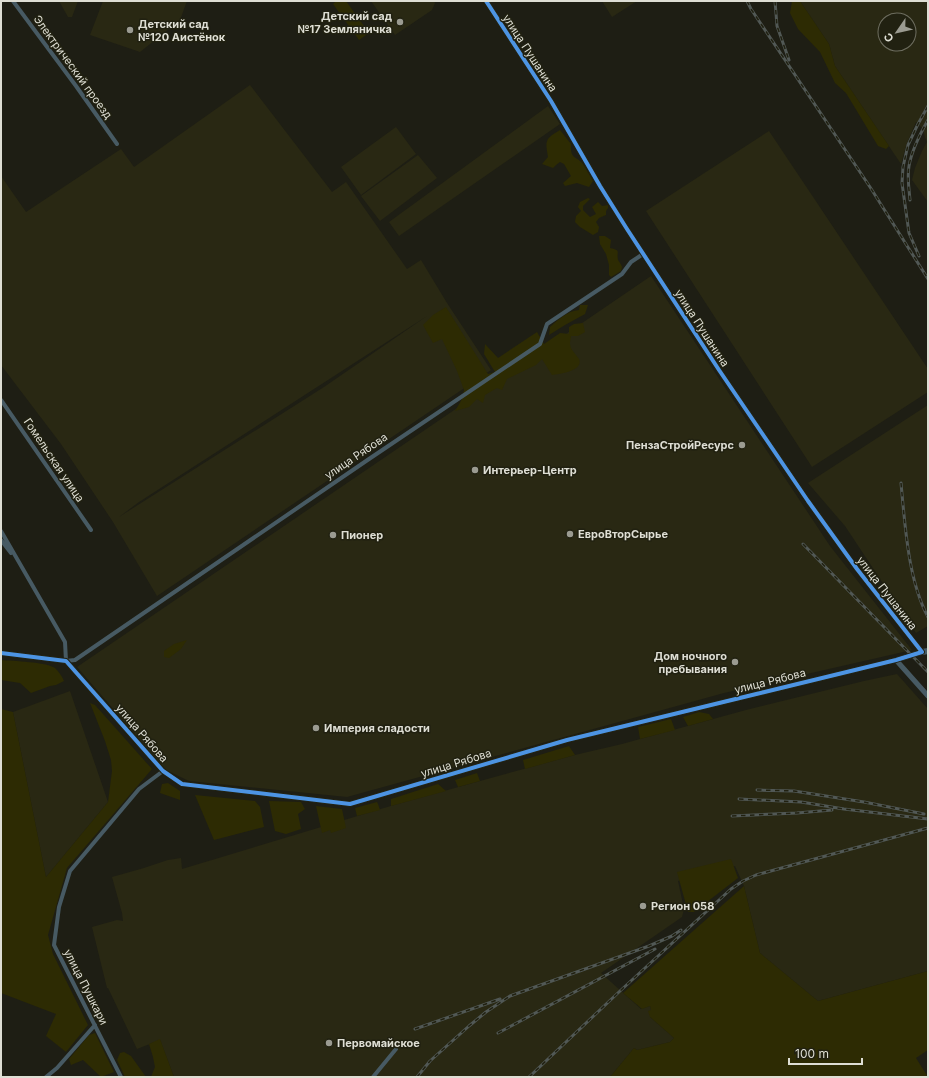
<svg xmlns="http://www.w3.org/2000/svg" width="929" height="1078" font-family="Inter,sans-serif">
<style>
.built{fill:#292813;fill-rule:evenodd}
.green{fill:#2d2b03}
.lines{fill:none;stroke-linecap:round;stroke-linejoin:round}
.minor{stroke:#475a63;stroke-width:4}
.tertiary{stroke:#475a63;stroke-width:5}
.secondary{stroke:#455a63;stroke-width:6}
.rail-casing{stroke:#515855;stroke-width:3}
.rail{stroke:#212111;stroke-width:1.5;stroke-dasharray:4.5;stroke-linecap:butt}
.cycleway-casing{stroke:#212111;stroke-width:6}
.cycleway{stroke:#4d94e3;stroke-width:4}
.poi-dot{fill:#9b9b91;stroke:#212111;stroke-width:1.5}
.labels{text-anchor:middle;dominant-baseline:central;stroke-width:3;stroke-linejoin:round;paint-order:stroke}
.poi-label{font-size:11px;font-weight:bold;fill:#deded4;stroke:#212111;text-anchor:start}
.street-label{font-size:11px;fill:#deded4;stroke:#212111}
</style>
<rect width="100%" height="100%" fill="#1e1e14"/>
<!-- built -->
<path class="built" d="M 59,1 L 78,1 L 72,17 L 68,17 Z
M 103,1 L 187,1 L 180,20 L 140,52 L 90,35 Z
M 371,1 L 434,1 L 435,3 L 432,10 L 395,35 Z
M 602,1 L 637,1 L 612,17 Z
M 800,1 L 928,1 L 928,202 L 912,180 L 915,168 L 922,151 L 927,142 L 925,137 L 923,129 L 916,122 L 907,143 L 901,164 L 835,66 L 829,44 ZM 885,20 L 909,20 L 909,44 L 885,44 Z
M 250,85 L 332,192 L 346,182 L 407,269 L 421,260 L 447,303 L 491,370 L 157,596 L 113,522 L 61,444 L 1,365 L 1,176 L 26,212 L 121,149 L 134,167 ZM 427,316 L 324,387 L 119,517 L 139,502 Z
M 548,106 L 560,124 L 399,236 L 389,222 Z
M 396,127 L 416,154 L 361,195 L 341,167 Z
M 769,131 L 928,369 L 928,392 L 812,467 L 646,211 Z
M 418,155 L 437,178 L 380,221 L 361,196 Z
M 651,276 L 830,546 L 912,650 L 724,693 L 347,797 L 189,781 L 166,770 L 77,667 Z
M 928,405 L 928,626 L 916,633 L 845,526 L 808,483 Z
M 897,674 L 928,709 L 928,971 L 818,1001 L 760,953 L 744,886 L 735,866 L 678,881 L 684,909 L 682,917 L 601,973 L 641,1009 L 650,1006 L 651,1010 L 650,1017 L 674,1038 L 670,1042 L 637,1050 L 634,1048 L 610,1077 L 174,1077 L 160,1040 L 137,1049 L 110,992 L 108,988 L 107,988 L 92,927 L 117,920 L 123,921 L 122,913 L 112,877 L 144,868 L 168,860 L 181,858 L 182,869 L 394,805 L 480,781 L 575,755 L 622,744 L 746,710 L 864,681 Z
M 70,691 L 108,802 L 46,877 L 13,712 Z"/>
<!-- green -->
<path class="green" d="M 336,1 L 346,1 L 369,33 L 359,40 L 333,4 Z
M 792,1 L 800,1 L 829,44 L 835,66 L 889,146 L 886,149 L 878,146 L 846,93 L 835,83 L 820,52 L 798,29 L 790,13 Z
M 560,130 L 571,144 C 570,160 576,155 583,164 C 587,170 590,176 593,181 L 589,187 L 577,183 L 565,186 L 563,183 L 571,176 L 564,164 L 560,162 L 556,165 L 553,168 L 542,164 L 548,157 C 545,140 545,139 560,130 Z
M 588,198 L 590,199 L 583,206 L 583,210 L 590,217 L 596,214 L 592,207 L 598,202 L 602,206 L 608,205 L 608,208 L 606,211 L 606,215 L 599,218 L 596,222 L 599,227 L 598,232 L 593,235 L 580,227 L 575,222 L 576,216 L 581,211 L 578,207 L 580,202 Z
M 599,236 L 605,236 L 611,240 L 610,248 C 622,251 616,251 618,260 C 619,261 622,266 622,267 L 621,271 L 611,277 L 609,275 L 609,265 L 606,254 L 600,244 Z
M 580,305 L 588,305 L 585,314 L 565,325 L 549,335 L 550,327 C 558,320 567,311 579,310 Z
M 446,307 L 488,374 L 495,372 L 484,354 L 485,344 L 498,358 L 537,332 L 544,344 L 560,333 L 569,334 L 569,327 L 574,324 L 583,323 L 585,332 L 578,336 L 571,336 C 571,338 570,341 570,343 C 570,350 576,354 579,359 C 584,371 559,374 552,375 L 542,359 L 536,365 L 507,379 L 502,390 L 497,388 L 485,395 L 483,403 L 477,399 L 469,407 L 455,411 L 462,399 L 464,390 L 457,371 L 442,339 L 433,343 L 423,325 L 433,315 Z
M 187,640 L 181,649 L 169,658 L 164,657 L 164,651 L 174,644 Z
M 1,660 C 13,661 46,662 55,668 C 59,672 62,676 64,681 L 56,685 L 50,686 L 31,693 L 20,683 L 1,680 Z
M 90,703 L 95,705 L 152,769 L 67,868 L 48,935 L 53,954 L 88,1025 L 66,1052 L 46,1036 L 56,1014 L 1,993 L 1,709 L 13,712 L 46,877 L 108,802 L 112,771 L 111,760 L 105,741 Z
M 699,712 L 709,714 L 713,719 L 688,726 L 683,717 Z
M 671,719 L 675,730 L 640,739 L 638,727 Z
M 569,746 L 575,755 L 525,769 L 523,760 Z
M 477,773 L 480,781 L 458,787 L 455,780 Z
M 168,783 L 180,791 L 180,800 L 160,793 L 162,784 Z
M 438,784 L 446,791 L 391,806 L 391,799 Z
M 195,795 L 255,801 L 260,807 L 264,827 L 214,840 Z
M 269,801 L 301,802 L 305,809 L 298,814 L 301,829 L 286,834 L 275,831 Z
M 377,802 L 378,804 L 380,810 L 357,816 L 355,808 Z
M 316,806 L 342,809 L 346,828 L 331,833 L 330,830 L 322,833 Z
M 731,859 L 738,878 L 694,912 L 688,912 L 677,872 Z
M 744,886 L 760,953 L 818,1001 L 928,971 L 928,1050 L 916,1058 L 928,1077 L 610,1077 L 634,1048 L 637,1050 L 670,1042 L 674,1038 L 650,1017 L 648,1011 L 651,1010 L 650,1006 L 642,1009 L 623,993 Z
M 95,1033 L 114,1072 L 101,1077 L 83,1060 L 71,1065 L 69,1059 L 89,1035 Z
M 160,1039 L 174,1077 L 151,1077 L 155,1067 L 153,1057 L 149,1044 Z
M 124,1052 L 131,1056 L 146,1077 L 125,1077 L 117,1060 L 120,1053 Z"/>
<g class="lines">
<!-- minor -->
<path class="minor" d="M 13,1 L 76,86 L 117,144
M 1,400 L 91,530
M 1,531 L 65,642 L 66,661 L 75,660 L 369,459 L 540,344 L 547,324 L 622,274 L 631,262 L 643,254
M 1,540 L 11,553
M 46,1077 L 57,1068 L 95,1025
M 121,1077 L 54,945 L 59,907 L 70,871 L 139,789 L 163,771
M 373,1077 L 396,1049"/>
<!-- tertiary -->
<path class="tertiary" d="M 1,653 L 66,661 L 163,771 L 182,784 L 350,804 L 567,740 L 896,660 L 922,652 L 857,569 L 808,501 L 719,370 L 627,229 L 600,186 L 551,101 L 486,1
M 896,660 L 928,696"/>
<!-- secondary -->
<path class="secondary" d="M 922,652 L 928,651"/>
<!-- rail casing -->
<g class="rail-casing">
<path id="rail" d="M 747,1 L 751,9 L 870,187 L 928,279
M 775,1 L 777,26 L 789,60
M 910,200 C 909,189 907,177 909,166 C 912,149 920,134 928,120
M 919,256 L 909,233 L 902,183 L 903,167 L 908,145 L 918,124 L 928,106
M 901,483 C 905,525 908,580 928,617
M 803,544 L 928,672
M 757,790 L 794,791 L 864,802 L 924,814
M 739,799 L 801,802 L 844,809 L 928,819
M 732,816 L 797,813 L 832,810
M 415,1029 L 500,999
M 498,1033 L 655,949
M 417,1077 L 430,1061 L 469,1026 L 486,1012 L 510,996 L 649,946 L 672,936 L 681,930
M 529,1077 L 620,991 L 731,889 L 743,881 L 756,875 L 928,828"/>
</g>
<!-- rail -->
<use href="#rail" class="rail"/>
<!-- cycleway casing -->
<g class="cycleway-casing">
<path id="cycleway" d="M 1,653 L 66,661 L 163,771 L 182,784 L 350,804 L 567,740 L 896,660 L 922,652 L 857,569 L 808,501 L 719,370 L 627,229 L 600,186 L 551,101 L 486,1"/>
</g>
<!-- cycleway -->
<use href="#cycleway" class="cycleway"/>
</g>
<!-- markers -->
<g class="poi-dot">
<circle cx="400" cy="22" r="4"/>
<circle cx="130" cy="30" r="4"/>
<circle cx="742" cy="445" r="4"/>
<circle cx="475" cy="470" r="4"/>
<circle cx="570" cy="534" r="4"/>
<circle cx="333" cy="535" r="4"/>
<circle cx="735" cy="662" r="4"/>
<circle cx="316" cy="728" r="4"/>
<circle cx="643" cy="906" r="4"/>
<circle cx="329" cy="1043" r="4"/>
</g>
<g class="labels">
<!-- poi labels -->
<g class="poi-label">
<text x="392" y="16" text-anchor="end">Детский сад<tspan x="392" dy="13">№17 Земляничка</tspan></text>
<text x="138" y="24">Детский сад<tspan x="138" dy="13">№120 Аистёнок</tspan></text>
<text x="734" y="445" text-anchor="end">ПензаСтройРесурс</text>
<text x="483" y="470">Интерьер-Центр</text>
<text x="578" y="534">ЕвроВторСырье</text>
<text x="341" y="535">Пионер</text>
<text x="727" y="656" text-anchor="end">Дом ночного<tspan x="727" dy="13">пребывания</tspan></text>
<text x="324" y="728">Империя сладости</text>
<text x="651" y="906">Регион 058</text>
<text x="337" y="1043">Первомайское</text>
</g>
<!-- street labels -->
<g class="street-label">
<text transform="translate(530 53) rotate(57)">улица Пушанина</text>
<text transform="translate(73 67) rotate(54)">Электрический проезд</text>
<text transform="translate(702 328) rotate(57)">улица Пушанина</text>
<text transform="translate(356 456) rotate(-34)">улица Рябова</text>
<text transform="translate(54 460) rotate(56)">Гомельская улица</text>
<text transform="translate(887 593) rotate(52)">улица Пушанина</text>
<text transform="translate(770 681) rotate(-14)">улица Рябова</text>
<text transform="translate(142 733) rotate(49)">улица Рябова</text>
<text transform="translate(456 763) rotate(-17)">улица Рябова</text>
<text transform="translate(86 987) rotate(63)">улица Пушкари</text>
</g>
</g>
<!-- border -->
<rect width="929" height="1078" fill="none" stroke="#deded4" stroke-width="4"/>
<!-- north arrow -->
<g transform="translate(897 32) rotate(236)"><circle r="19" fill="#212111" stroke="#6d6d5f"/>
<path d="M0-3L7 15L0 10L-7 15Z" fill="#9b9b91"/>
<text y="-6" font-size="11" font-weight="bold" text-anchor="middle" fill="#deded4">С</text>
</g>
<!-- scale -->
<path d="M789 1058v6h73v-6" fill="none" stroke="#deded4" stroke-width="2"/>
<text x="795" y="1058" font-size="12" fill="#deded4" stroke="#212111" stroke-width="3" paint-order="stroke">100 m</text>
</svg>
